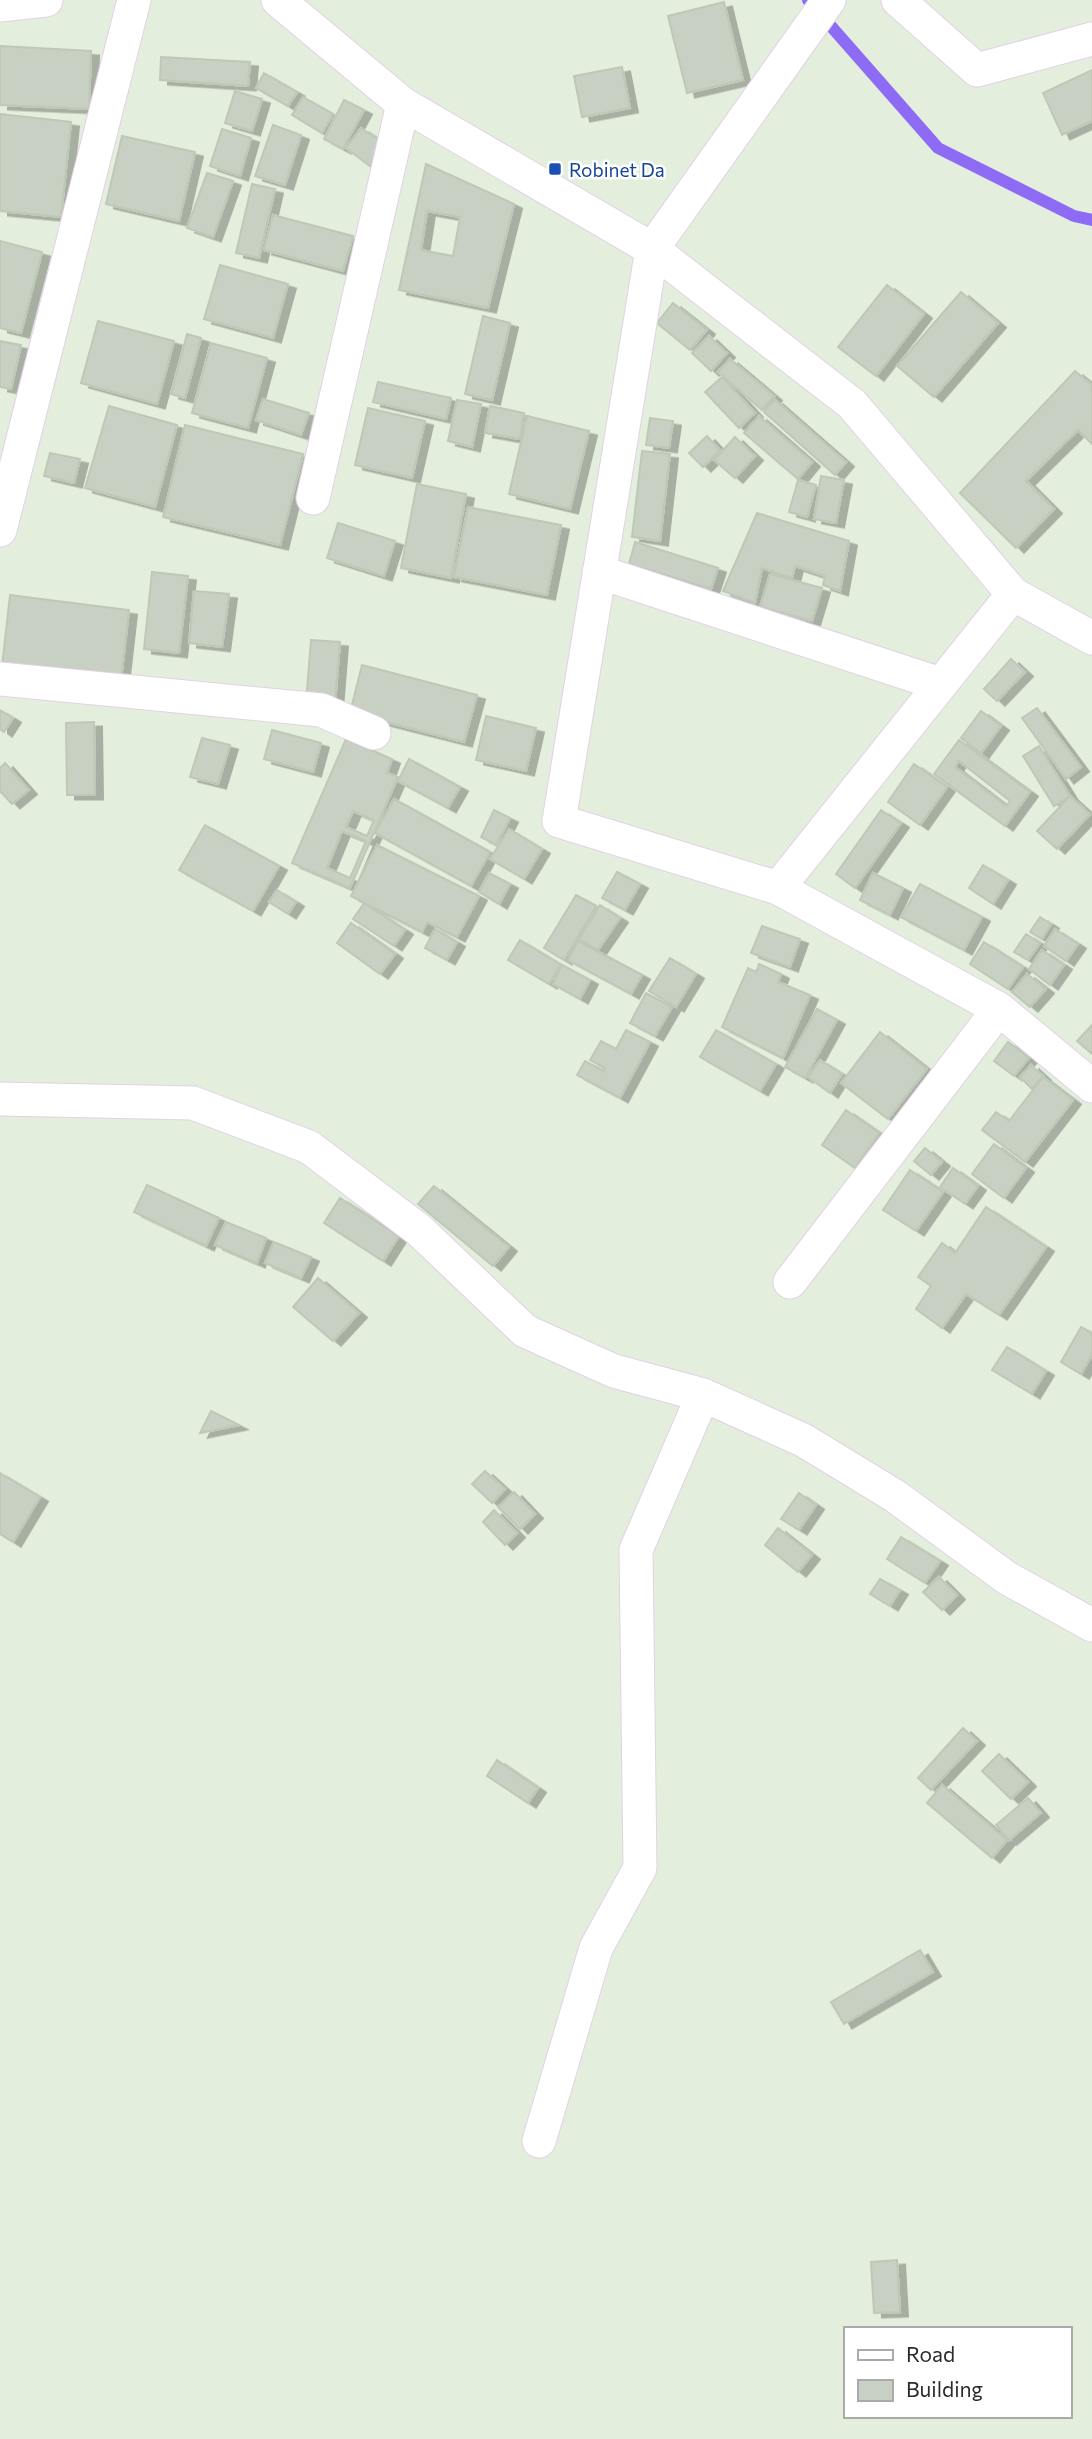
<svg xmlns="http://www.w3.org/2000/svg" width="1092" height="2439" font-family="Commissioner,sans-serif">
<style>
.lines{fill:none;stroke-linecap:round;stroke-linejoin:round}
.stream{stroke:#8d6bf5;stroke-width:12}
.building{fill:#c7d0c2;stroke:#bdc9b6;stroke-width:2;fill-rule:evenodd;filter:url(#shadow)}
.street-casing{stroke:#e1d2e5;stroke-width:35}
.street{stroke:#fff;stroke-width:33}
.transit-dot{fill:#1a4fb4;stroke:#fff;stroke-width:2.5}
.labels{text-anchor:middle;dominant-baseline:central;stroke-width:5;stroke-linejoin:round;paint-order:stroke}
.transit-label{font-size:19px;fill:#164399;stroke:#fff;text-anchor:start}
</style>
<defs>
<filter id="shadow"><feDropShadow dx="8" dy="4.5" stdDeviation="0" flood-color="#0004"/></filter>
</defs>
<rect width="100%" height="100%" fill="#e4eedd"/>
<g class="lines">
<!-- stream -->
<path class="stream" d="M 808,0 L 938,148 L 1074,216 L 1092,220"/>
</g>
<!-- building -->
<path class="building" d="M 724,2 L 743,80 L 687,93 L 668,16 Z
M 0,46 L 91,51 L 89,109 L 0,105 Z
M 161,57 L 250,62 L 248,86 L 160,80 Z
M 622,67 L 630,108 L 582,117 L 574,76 Z
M 1092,70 L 1092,121 L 1062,135 L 1043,93 Z
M 264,73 L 297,92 L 288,106 L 256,88 Z
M 235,91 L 262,99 L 252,131 L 225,123 Z
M 303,97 L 333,114 L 322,133 L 292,115 Z
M 344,100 L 364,110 L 343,149 L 324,139 Z
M 0,114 L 71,122 L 61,217 L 0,211 Z
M 273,125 L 301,135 L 285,185 L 255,176 Z
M 361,128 L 386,145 L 370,166 L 346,148 Z
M 222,129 L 251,138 L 240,176 L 210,166 Z
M 122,136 L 195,152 L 179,221 L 106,204 Z
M 426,164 L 514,204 L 488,308 L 399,290 ZM 427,211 L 460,217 L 453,256 L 421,250 Z
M 207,173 L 233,181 L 213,237 L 187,228 Z
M 252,184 L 275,189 L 259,258 L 236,253 Z
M 273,215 L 353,236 L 343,271 L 264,250 Z
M 0,241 L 42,252 L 21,333 L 0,328 Z
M 220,265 L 288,284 L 273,338 L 204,319 Z
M 887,285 L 924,314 L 876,376 L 838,347 Z
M 961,292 L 998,323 L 934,397 L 897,366 Z
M 673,303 L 707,330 L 690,350 L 657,323 Z
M 483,316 L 510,323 L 492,400 L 465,394 Z
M 98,321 L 174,341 L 157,404 L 81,383 Z
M 187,334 L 201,338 L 185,398 L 171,394 Z
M 709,336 L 727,353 L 711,371 L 692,353 Z
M 0,341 L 21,345 L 11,389 L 0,387 Z
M 211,343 L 267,358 L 248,428 L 192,413 Z
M 730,359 L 774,396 L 762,410 L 718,372 Z
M 1075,371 L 1092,385 L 1092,444 L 1078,430 L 1026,481 L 1054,509 L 1016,548 L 960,493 Z
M 722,377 L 755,413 L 739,428 L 705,392 Z
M 378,382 L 451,398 L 446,419 L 373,402 Z
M 263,399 L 309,413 L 301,435 L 256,420 Z
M 457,400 L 481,404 L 472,447 L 448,441 Z
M 775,400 L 846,462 L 835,475 L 764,412 Z
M 109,406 L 177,425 L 155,507 L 85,488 Z
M 490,406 L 524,413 L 520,439 L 485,433 Z
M 368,408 L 425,421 L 412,478 L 355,465 Z
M 527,416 L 589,431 L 570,509 L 509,494 Z
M 759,416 L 812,462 L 798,479 L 744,433 Z
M 650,418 L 673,421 L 669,448 L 646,445 Z
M 185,425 L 303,454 L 280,545 L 163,517 Z
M 707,436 L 720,450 L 703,467 L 689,453 Z
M 735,437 L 755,456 L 735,478 L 714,460 Z
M 642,451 L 670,454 L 660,541 L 632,537 Z
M 50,453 L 80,459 L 74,483 L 44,476 Z
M 821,476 L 844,480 L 836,523 L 814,519 Z
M 798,480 L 816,485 L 807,517 L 789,512 Z
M 417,484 L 466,494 L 451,578 L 401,568 Z
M 468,507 L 561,525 L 547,595 L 454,577 Z
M 757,513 L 849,541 L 840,591 L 823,585 L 825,576 L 795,566 L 792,578 L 762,568 L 755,603 L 723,591 Z
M 338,523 L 395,541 L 384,576 L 327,558 Z
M 635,542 L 718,568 L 711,589 L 629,564 Z
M 152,572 L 188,576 L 179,653 L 144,649 Z
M 770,574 L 822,588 L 812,621 L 760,607 Z
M 194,591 L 229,594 L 222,647 L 189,643 Z
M 10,595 L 129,610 L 121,680 L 2,666 Z
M 311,640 L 340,642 L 335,704 L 306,702 Z
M 1011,659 L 1025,672 L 997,701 L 984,689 Z
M 362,665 L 477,695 L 464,742 L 350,713 Z
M 1037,708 L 1081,767 L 1066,779 L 1022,718 Z
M 0,710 L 13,718 L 4,732 L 0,729 Z
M 981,711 L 1001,726 L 981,753 L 961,738 Z
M 486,716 L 536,728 L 526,771 L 476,760 Z
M 94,722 L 95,795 L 67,795 L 66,723 Z
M 272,730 L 321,743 L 313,772 L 264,759 Z
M 202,738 L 230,745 L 218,784 L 190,777 Z
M 346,739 L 392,759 L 387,773 L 398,777 L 350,888 L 292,863 ZM 353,811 L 374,820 L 367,836 L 346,827 ZM 342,831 L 366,841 L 350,878 L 327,868 Z
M 959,740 L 1030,792 L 1005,826 L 934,774 ZM 959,761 L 1010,801 L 1006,806 L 955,767 Z
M 1039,746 L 1070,796 L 1054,806 L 1023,756 Z
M 409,759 L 460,787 L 448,808 L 398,781 Z
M 5,763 L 29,790 L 12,804 L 0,791 L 0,768 Z
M 914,764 L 947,787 L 920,825 L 888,802 Z
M 1070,796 L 1090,814 L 1057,849 L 1037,831 Z
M 394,799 L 490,852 L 471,886 L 375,833 Z
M 494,810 L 510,818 L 496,845 L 481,837 Z
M 881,810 L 901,823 L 855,888 L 836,874 Z
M 205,825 L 279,866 L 253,911 L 179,870 Z
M 509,829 L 542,849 L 524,879 L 490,859 Z
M 377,845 L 479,896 L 457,937 L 427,922 L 422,932 L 351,896 Z
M 983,865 L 1008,880 L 993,904 L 969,888 Z
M 617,872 L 640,884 L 625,910 L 602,898 Z
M 489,873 L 510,884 L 499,904 L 479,892 Z
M 873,873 L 903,888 L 890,915 L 860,900 Z
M 920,884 L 982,917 L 964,950 L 901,917 Z
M 277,890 L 296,902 L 288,914 L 269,902 Z
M 576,895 L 596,906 L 564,960 L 544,948 Z
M 364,903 L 405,930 L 394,946 L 353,919 Z
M 600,905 L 620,918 L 598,950 L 579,939 Z
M 1040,917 L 1051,924 L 1042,939 L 1030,932 Z
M 351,923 L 395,954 L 380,974 L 337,943 Z
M 762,926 L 800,939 L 790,967 L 751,953 Z
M 435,929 L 457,942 L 447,960 L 425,948 Z
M 1055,929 L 1078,944 L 1066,961 L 1044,946 Z
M 1026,934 L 1040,943 L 1028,960 L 1014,952 Z
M 520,940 L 561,965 L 549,984 L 508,960 Z
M 578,941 L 642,975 L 631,994 L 568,960 Z
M 984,942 L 1023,967 L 1008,989 L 970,964 Z
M 1042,950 L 1064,965 L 1050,985 L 1029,969 Z
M 670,958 L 696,974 L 676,1007 L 649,991 Z
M 759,964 L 781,974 L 778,982 L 810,995 L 783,1058 L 722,1027 L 748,968 L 756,972 Z
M 562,965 L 590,980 L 580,999 L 553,984 Z
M 1027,974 L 1046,989 L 1030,1007 L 1012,992 Z
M 646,993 L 672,1007 L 655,1036 L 630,1023 Z
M 817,1009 L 837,1020 L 805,1078 L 785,1067 Z
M 1092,1025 L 1092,1054 L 1077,1041 Z
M 626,1030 L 650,1042 L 620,1098 L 577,1075 L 585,1061 L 604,1071 L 605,1068 L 590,1060 L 601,1041 L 616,1049 Z
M 716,1030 L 776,1064 L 760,1091 L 700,1057 Z
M 880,1032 L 927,1069 L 888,1119 L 841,1083 Z
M 1008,1042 L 1029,1058 L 1014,1076 L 994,1061 Z
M 820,1060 L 842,1074 L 830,1093 L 808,1077 Z
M 1031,1065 L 1043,1076 L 1032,1089 L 1020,1077 Z
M 1043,1077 L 1073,1100 L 1025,1162 L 982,1130 L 996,1112 L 1009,1121 Z
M 846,1110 L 879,1133 L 855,1168 L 822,1145 Z
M 994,1144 L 1026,1168 L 1004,1198 L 972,1174 Z
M 925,1148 L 942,1162 L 931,1175 L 914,1161 Z
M 953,1168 L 978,1186 L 965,1204 L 940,1187 Z
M 910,1170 L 943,1192 L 916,1231 L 883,1210 Z
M 147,1185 L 219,1218 L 206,1246 L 134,1212 Z
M 434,1186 L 509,1247 L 493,1266 L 418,1204 Z
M 340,1198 L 399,1236 L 383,1261 L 324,1223 Z
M 986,1207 L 1046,1247 L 999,1315 L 966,1294 L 942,1328 L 916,1309 L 931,1286 L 918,1277 L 942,1243 L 955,1253 Z
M 226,1222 L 266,1238 L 257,1263 L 215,1245 Z
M 274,1242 L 311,1257 L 301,1278 L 265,1263 Z
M 318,1278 L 359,1313 L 333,1341 L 293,1307 Z
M 1081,1327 L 1092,1333 L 1092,1355 L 1081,1374 L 1061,1362 Z
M 1007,1347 L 1046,1371 L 1032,1394 L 992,1370 Z
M 211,1411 L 239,1425 L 200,1433 Z
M 485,1471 L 505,1489 L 492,1503 L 472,1484 Z
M 0,1473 L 40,1497 L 13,1542 L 0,1534 Z
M 514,1492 L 535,1514 L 520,1529 L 498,1507 Z
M 799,1493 L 816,1505 L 799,1530 L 781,1519 Z
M 494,1510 L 517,1533 L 505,1545 L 483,1522 Z
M 778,1528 L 812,1555 L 798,1572 L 765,1545 Z
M 901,1537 L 940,1561 L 925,1583 L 887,1559 Z
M 939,1577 L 957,1595 L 942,1610 L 923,1592 Z
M 880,1579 L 900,1590 L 890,1606 L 870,1594 Z
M 963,1728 L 977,1741 L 931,1790 L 918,1778 Z
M 999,1754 L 1028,1782 L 1011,1799 L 982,1771 Z
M 497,1760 L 538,1788 L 528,1803 L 487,1776 Z
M 942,1785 L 1007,1840 L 992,1858 L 927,1803 Z
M 1028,1798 L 1041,1813 L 1009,1840 L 996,1825 Z
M 920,1950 L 933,1972 L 844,2024 L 831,2002 Z
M 897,2260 L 900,2312 L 874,2313 L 871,2262 Z"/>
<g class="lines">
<!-- street casing -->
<g class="street-casing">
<path id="street" d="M 278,0 L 403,104 L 652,249 L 852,404 L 1013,594 L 1092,638
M 829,0 L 652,249 L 559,821 L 778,888 L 999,1009 L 1092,1086
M 898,0 L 977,70 L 1092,39
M 0,5 L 46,0
M 313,498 L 403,104
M 0,530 L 134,0
M 599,572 L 940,684
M 0,679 L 321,710 L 374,733
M 778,888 L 1013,594
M 0,1099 L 193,1103 L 309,1147 L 419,1230 L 525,1331 L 614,1371 L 703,1395 L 803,1440 L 895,1496 L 1007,1578 L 1092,1625
M 790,1282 L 999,1009
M 539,2141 L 596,1948 L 640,1868 L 636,1550 L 703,1395"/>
</g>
<!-- street -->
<use href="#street" class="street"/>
</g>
<!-- markers -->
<rect class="transit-dot" x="548" y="162" width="14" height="14" rx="3.5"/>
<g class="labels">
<!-- transit labels -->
<g class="transit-label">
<text x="569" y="169">Robinet Da</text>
</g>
</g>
<!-- legend -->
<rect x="844" y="2327" width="228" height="91" fill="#ffffff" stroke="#aaaaaa" stroke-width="2"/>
<rect x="858" y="2350" width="35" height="10" fill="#ffffff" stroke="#aaaaaa" stroke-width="2"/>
<text x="906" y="2362" font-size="21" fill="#2b2b2b">Road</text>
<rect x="858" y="2380" width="35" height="21" fill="#c7d0c2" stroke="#aaaaaa" stroke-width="2"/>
<text x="906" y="2397" font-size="21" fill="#2b2b2b">Building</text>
</svg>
